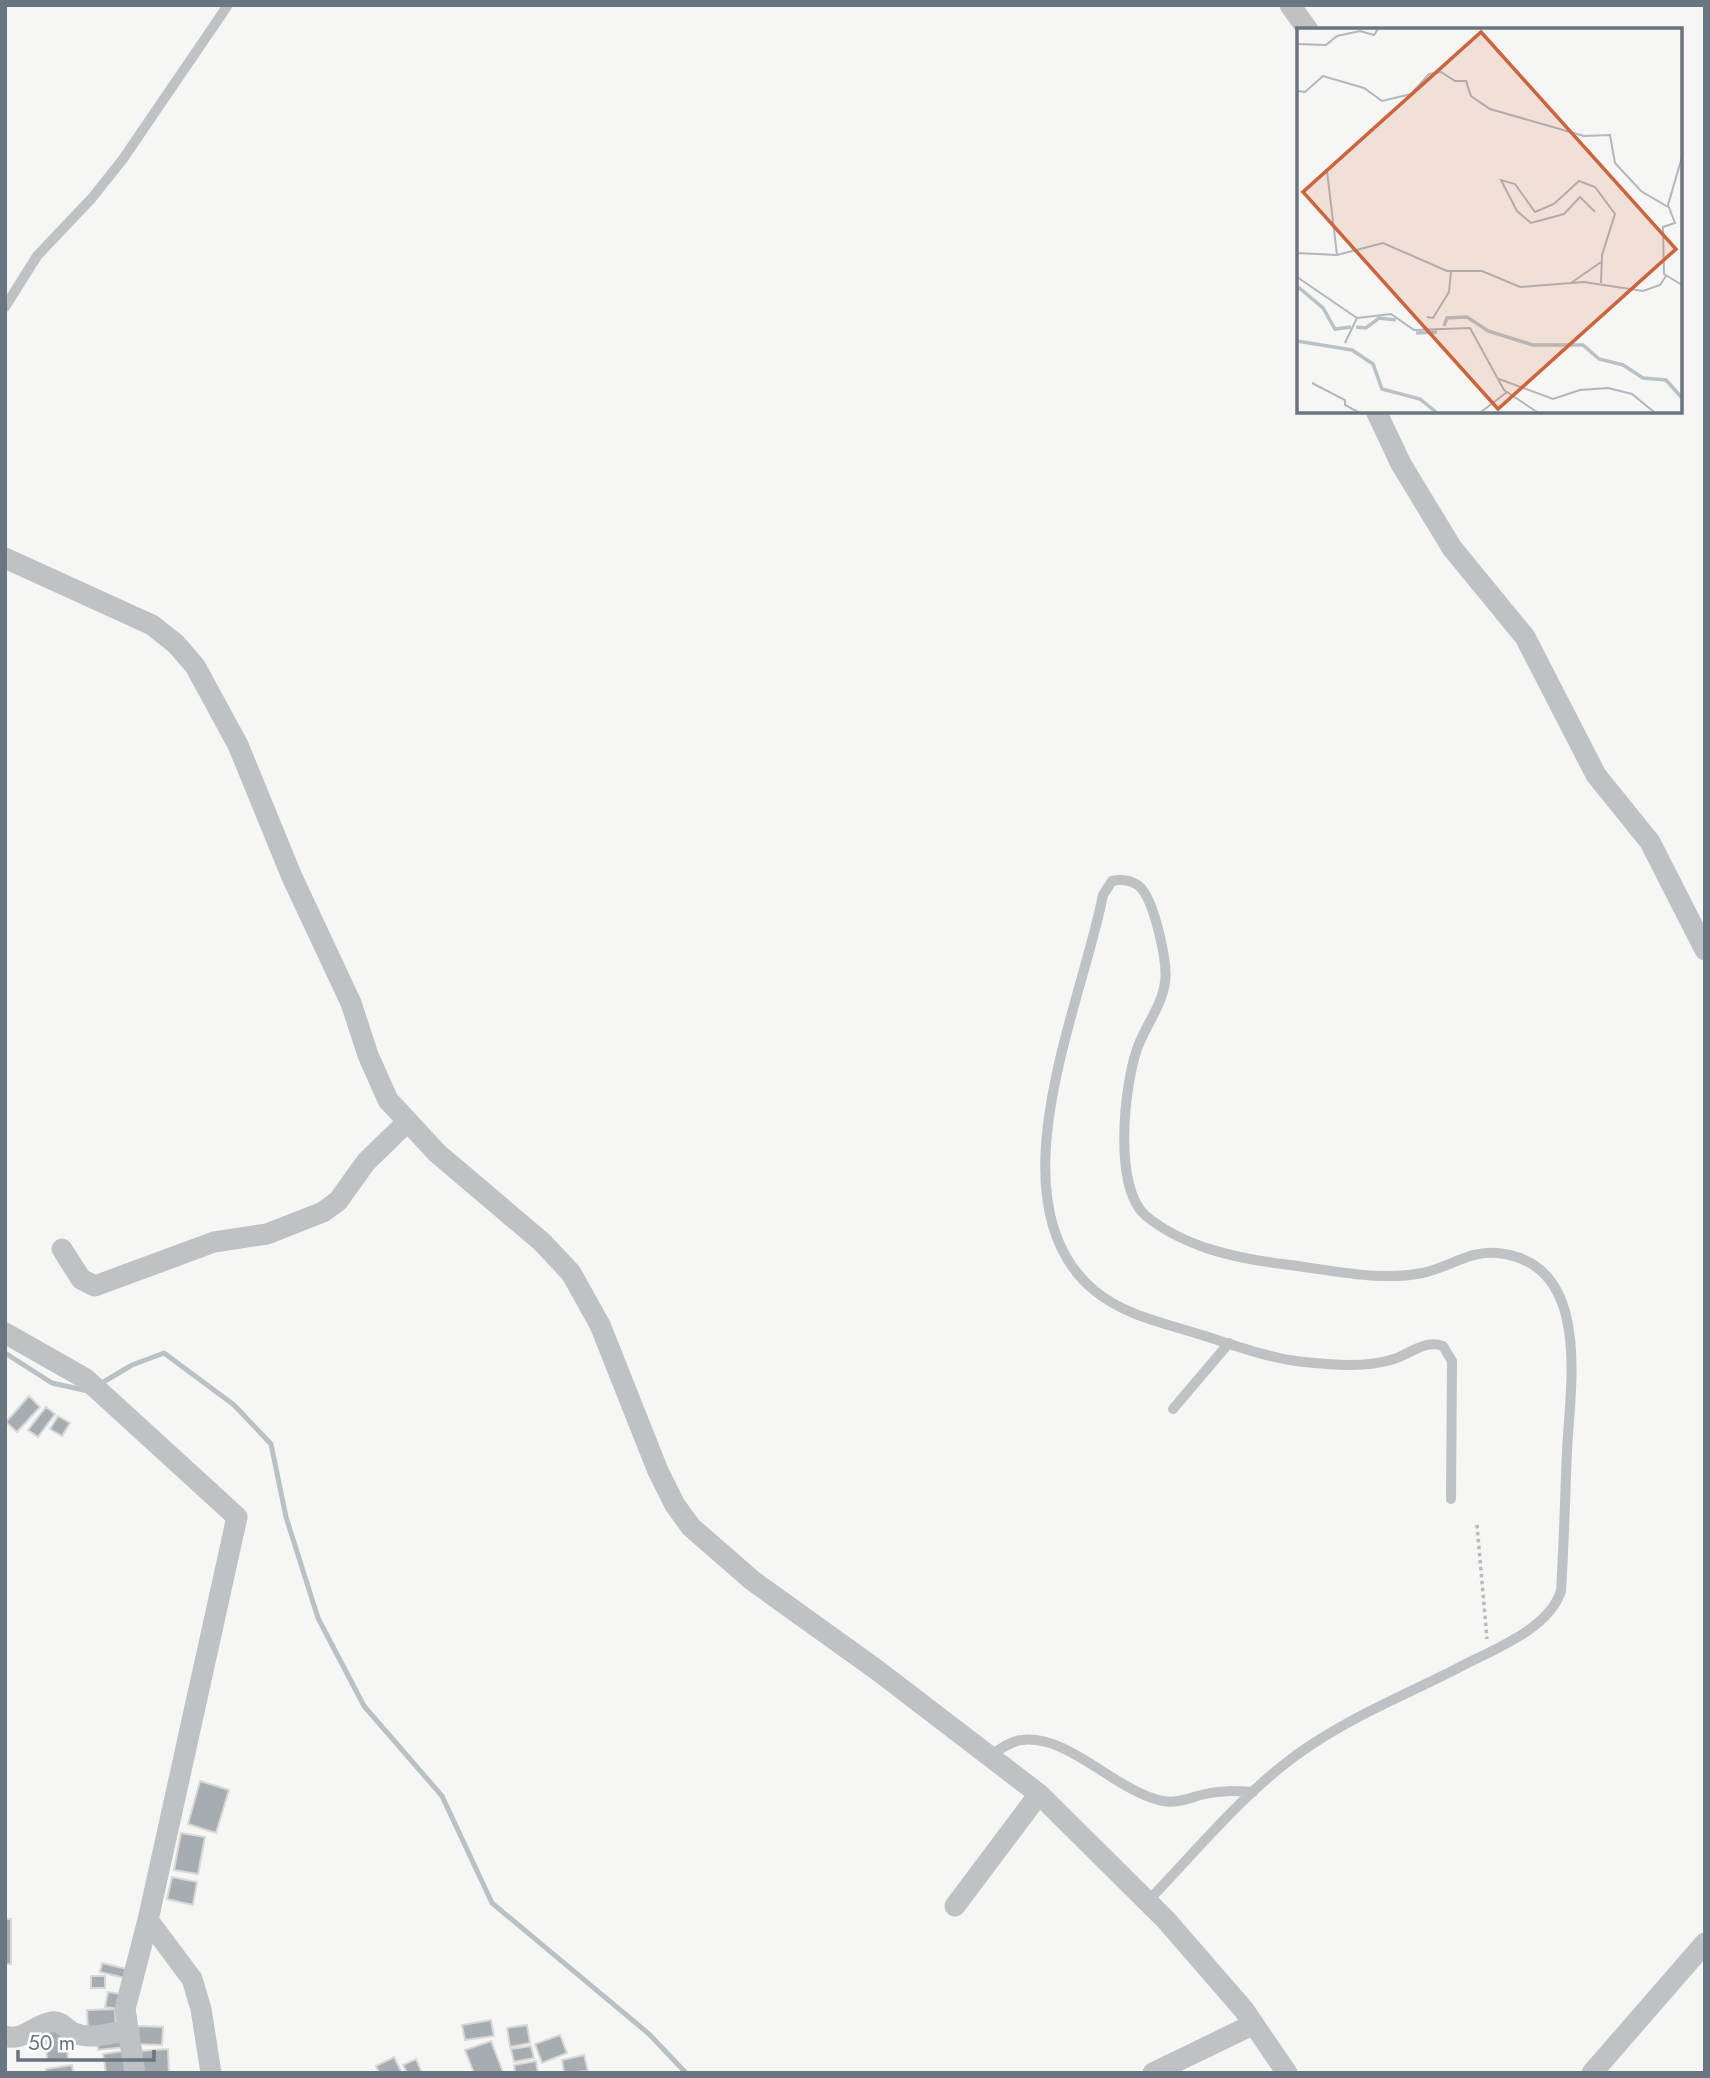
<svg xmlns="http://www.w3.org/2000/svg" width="1710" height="2078" font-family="Jost,sans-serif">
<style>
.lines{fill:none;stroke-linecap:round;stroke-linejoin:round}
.stream{stroke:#b8c2c6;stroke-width:5}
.building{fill:#a6adb2;stroke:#d8d8d6;stroke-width:2}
.path{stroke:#b8bbbd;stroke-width:3.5;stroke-dasharray:3.5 3.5;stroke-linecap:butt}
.service{stroke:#bec2c5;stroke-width:10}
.minor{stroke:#bec2c5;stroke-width:21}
.inset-river{fill:none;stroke:#b8c2c6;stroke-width:3.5}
.inset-road{fill:none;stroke:#b1b7bc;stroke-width:2}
.view{fill:#cf633b;fill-opacity:0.15;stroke:#cf633b;stroke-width:3.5}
.inset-edge{fill:none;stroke:#697681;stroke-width:3.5}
</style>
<rect width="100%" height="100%" fill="#f6f6f4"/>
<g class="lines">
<!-- stream -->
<path class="stream" d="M 5,1353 L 52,1383 L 88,1391
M 100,1384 L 132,1365 L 164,1353 L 234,1405 L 271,1444 L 286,1517 L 318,1618 L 364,1706 L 442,1796 L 492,1903 L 649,2034 L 686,2073"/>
</g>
<!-- building -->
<path class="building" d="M 29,1396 L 40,1407 L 17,1432 L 6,1422 Z
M 46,1407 L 55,1414 L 38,1437 L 28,1430 Z
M 58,1416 L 70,1423 L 62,1436 L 50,1429 Z
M 200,1781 L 229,1790 L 216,1833 L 188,1824 Z
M 181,1833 L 205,1837 L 198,1874 L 174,1870 Z
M 172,1877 L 197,1882 L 193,1905 L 167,1899 Z
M 5,1919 L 11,1919 L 11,1964 L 5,1964 Z
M 102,1963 L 131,1970 L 129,1979 L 100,1972 Z
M 91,1976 L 105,1976 L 105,1988 L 91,1988 Z
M 108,1992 L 121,1994 L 119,2009 L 105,2007 Z
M 115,2009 L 116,2029 L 88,2030 L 87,2010 Z
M 491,2020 L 494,2036 L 465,2040 L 462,2025 Z
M 527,2025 L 530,2043 L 510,2047 L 507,2028 Z
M 138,2026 L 163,2027 L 162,2045 L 137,2044 Z
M 66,2027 L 68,2059 L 47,2061 L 45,2028 Z
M 123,2035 L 125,2047 L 98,2050 L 97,2038 Z
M 560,2035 L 567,2053 L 542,2063 L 535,2044 Z
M 491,2041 L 503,2072 L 474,2073 L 465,2050 Z
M 531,2046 L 534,2058 L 514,2062 L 511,2049 Z
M 168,2049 L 169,2073 L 141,2073 L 139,2051 Z
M 124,2051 L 127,2073 L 106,2073 L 103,2054 Z
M 584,2055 L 588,2071 L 564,2073 L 562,2060 Z
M 394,2057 L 402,2073 L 379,2073 L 376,2066 Z
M 416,2059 L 422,2073 L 407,2073 L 403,2065 Z
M 536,2061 L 538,2073 L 515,2073 L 514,2065 Z
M 72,2065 L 73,2073 L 46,2073 L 46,2069 Z"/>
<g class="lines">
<!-- path -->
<path class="path" d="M 1477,1525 L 1487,1639"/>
<!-- service -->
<path class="service" d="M 5,307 L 37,256 L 92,198 L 123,159 L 228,5
M 1173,1409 L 1229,1343
M 989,1756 C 999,1750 1010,1741 1022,1740 C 1069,1734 1116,1792 1163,1801 C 1177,1804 1192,1797 1205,1794 C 1222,1790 1237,1791 1253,1792
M 1148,1901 C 1200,1847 1250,1784 1314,1743 C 1358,1714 1409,1693 1456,1669 C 1489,1651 1548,1631 1561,1591 C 1564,1544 1565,1498 1567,1451 C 1570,1387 1593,1262 1497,1253 C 1470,1250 1448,1268 1422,1273 C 1378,1282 1327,1269 1282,1264 C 1235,1258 1184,1247 1146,1216 C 1113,1188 1124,1087 1137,1049 C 1145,1026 1162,1006 1165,982 C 1168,962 1154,899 1139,886 C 1131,880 1121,879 1112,881 L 1103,895 C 1082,1005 989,1204 1095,1291 C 1123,1314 1159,1322 1192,1332 C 1229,1343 1266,1358 1304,1362 C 1333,1365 1366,1368 1394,1359 C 1409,1354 1427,1339 1443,1346 L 1452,1361 L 1451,1499"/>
<!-- minor -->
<path class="minor" d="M 1290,5 L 1308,30
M 1376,411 L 1401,464 L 1452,548 L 1525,637 L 1596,775 L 1650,842 L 1705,950
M 5,558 L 152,625 L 176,644 L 195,666 L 238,745 L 292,877 L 351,1003 L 368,1055 L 388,1100 L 437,1153 L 542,1242 L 571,1273 L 600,1325 L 658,1471 L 675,1505 L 691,1527 L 753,1581 L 877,1670 L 1039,1794 L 1166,1920 L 1244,2010 L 1287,2073
M 62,1249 L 81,1279 L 95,1286 L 214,1242 L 267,1234 L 323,1212 L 338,1201 L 366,1162 L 406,1123
M 5,1333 L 86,1379 L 237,1517 L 148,1920 L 125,2009 L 135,2073
M 955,1906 L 1039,1794
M 148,1920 L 192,1979 L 201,2009 L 211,2073
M 5,2036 C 22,2042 34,2025 51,2022 C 62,2020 65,2029 74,2033 C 91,2040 112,2033 129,2030
M 1153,2073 L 1254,2024
M 1592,2073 L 1705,1943"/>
</g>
<!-- overview -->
<g transform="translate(1297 28)">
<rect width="385" height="385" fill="#f6f6f4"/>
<path class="inset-river" d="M 0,258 L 26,280 L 38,301 L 54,299M 147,298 L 150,290 L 170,289 L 191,303 L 236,317 L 286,317 L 302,331 L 326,337 L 346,350 L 369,352 L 385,370M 59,299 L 69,300 L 82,290 L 99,292M 119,305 L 140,304M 0,313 L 55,322 L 76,336 L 85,361 L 123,371 L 139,384"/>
<path class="inset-road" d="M 0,16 L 29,17 L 40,8 L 63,3 L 77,7 L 81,1M 0,63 L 8,64 L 26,48 L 67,60 L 85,73 L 114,66 L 132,46 L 144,44 L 158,53 L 169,53 L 174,68 L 193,81 L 287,108 L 313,107 L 318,135 L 344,163 L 371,179M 385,129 L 371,177 L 378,195 L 366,199 L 367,246 L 385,257M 30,143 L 40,227M 298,184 L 283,169 L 267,186 L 234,195 L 220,183 L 204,152 L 218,156 L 238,184 L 257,176 L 282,153 L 298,159 L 318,186 L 305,227 L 304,255M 0,225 L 40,227 L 86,215 L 150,243 L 185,243 L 223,259 L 287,254 L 346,263 L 363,257 L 369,248M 0,249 L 60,290 L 94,286 L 117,302 L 173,300 L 207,362 L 240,384M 274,255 L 304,234M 130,289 L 136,290 L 152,264 L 154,243M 48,315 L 60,290M 202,351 L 256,371 L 283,362 L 311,360 L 335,366 L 357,384M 15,355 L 48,372 L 48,377 L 61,384M 184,384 L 210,364"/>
<path class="view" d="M 184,4 L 379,221 L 201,381 L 6,164 Z"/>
<rect width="385" height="385" class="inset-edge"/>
</g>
<!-- border -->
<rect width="1710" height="2078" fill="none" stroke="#697681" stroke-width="14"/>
<!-- scale -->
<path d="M18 2050v10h136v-10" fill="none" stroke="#697681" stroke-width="3.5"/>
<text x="28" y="2050" font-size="21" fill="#697681" stroke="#ffffff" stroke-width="5" paint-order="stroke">50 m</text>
</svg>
